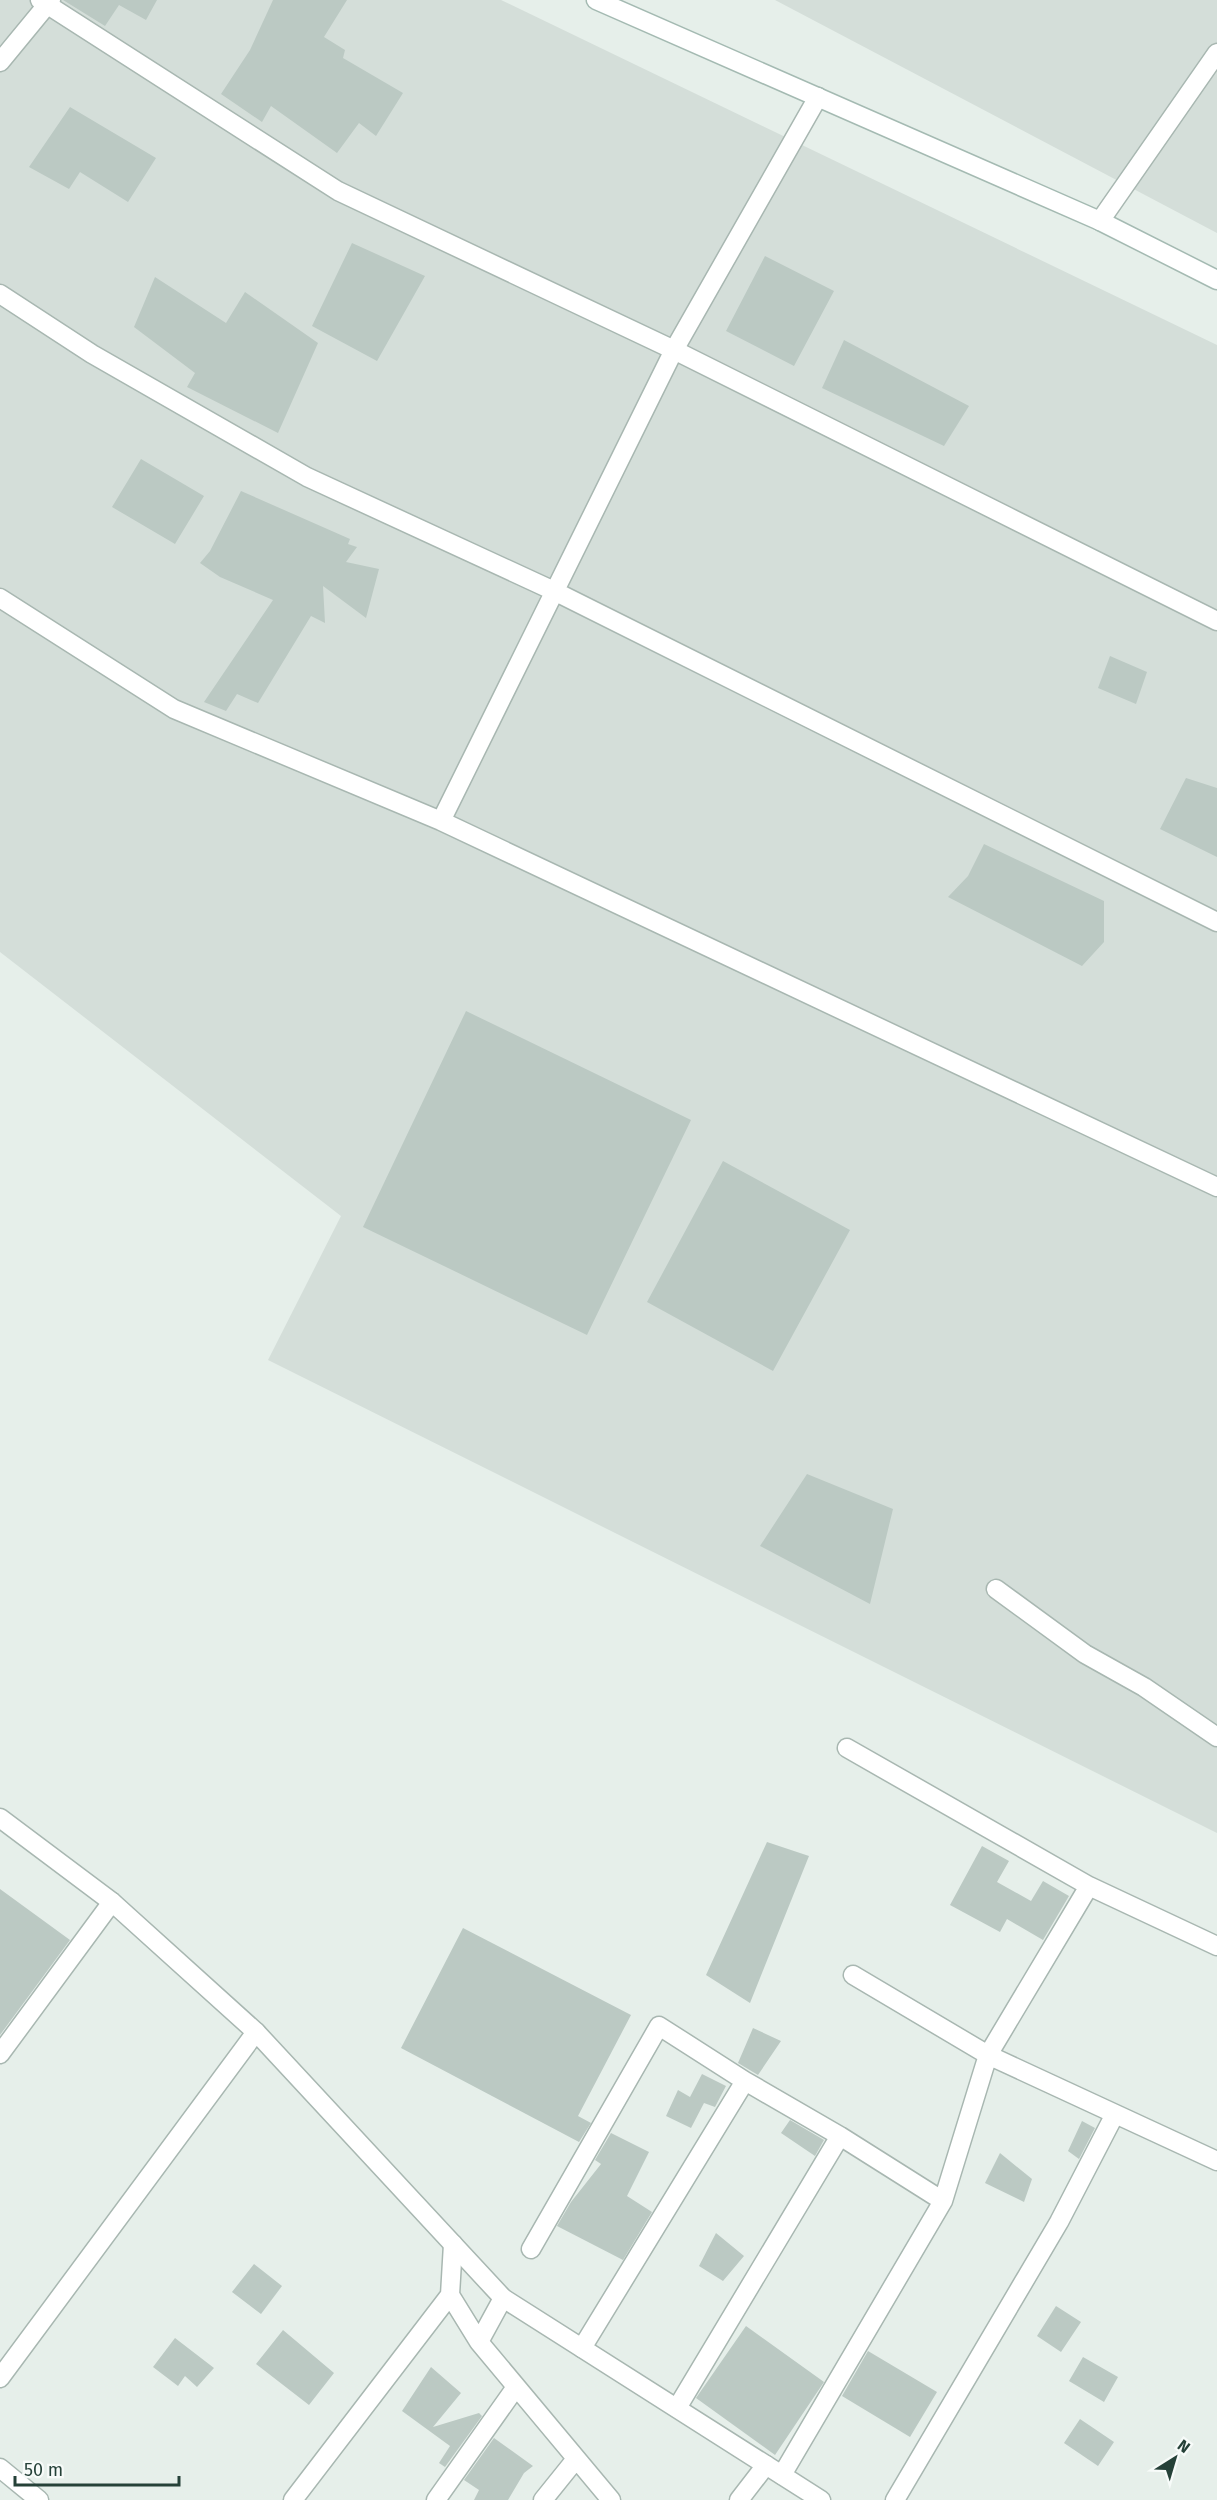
<svg xmlns="http://www.w3.org/2000/svg" width="1217" height="2500" font-family="'Fira Sans',sans-serif">
<style>
.built{fill:#d4ded9}
.building{fill:#bbc9c3}
.lines{fill:none;stroke-linecap:round;stroke-linejoin:round}
.minor-casing{stroke:#a8b7b1;stroke-width:21}
.tertiary-casing{stroke:#a8b7b1;stroke-width:21}
.secondary-casing{stroke:#a4bab2;stroke-width:21}
.minor{stroke:#fff;stroke-width:18}
.tertiary{stroke:#fff;stroke-width:18}
.secondary{stroke:#fff;stroke-width:18}
</style>
<rect width="100%" height="100%" fill="#e6efea"/>
<!-- built -->
<path class="built" d="M 0,0 L 501,0 L 1217,345 L 1217,1833 L 268,1360 L 341,1216 L 0,952 Z
M 775,0 L 1217,0 L 1217,233 Z"/>
<!-- building -->
<path class="building" d="M 63,0 L 157,0 L 146,20 L 119,5 L 105,26 Z
M 273,0 L 347,0 L 324,37 L 345,50 L 343,58 L 403,93 L 376,136 L 359,123 L 337,153 L 271,106 L 262,122 L 221,94 L 250,50 Z
M 70,107 L 156,158 L 128,202 L 80,172 L 69,189 L 29,167 Z
M 352,243 L 425,276 L 377,361 L 312,326 Z
M 765,256 L 834,291 L 794,366 L 726,331 Z
M 155,277 L 226,323 L 245,292 L 318,343 L 278,433 L 187,387 L 195,373 L 134,327 Z
M 844,340 L 969,406 L 944,446 L 822,388 Z
M 141,459 L 204,496 L 175,544 L 112,507 Z
M 241,491 L 350,539 L 348,544 L 357,547 L 346,562 L 379,569 L 366,618 L 323,586 L 325,623 L 311,616 L 258,703 L 237,694 L 226,711 L 204,702 L 273,600 L 220,577 L 200,563 L 210,551 Z
M 1110,656 L 1147,672 L 1136,704 L 1098,688 Z
M 1186,778 L 1217,788 L 1217,857 L 1160,829 Z
M 984,844 L 1104,901 L 1104,942 L 1082,966 L 948,897 L 968,876 Z
M 466,1011 L 691,1120 L 587,1335 L 363,1227 Z
M 723,1161 L 850,1230 L 773,1371 L 647,1302 Z
M 807,1474 L 893,1509 L 870,1604 L 760,1546 Z
M 767,1842 L 809,1856 L 750,2003 L 706,1975 Z
M 982,1846 L 1009,1861 L 997,1882 L 1031,1901 L 1043,1881 L 1069,1896 L 1043,1940 L 1007,1919 L 1000,1932 L 950,1905 Z
M 0,1889 L 70,1940 L 0,2035 Z
M 463,1928 L 631,2015 L 578,2116 L 591,2123 L 579,2142 L 401,2048 Z
M 753,2028 L 781,2041 L 758,2075 L 738,2063 Z
M 702,2074 L 726,2086 L 715,2107 L 704,2103 L 691,2128 L 666,2116 L 678,2090 L 690,2097 Z
M 790,2120 L 824,2140 L 815,2156 L 781,2133 Z
M 1082,2121 L 1095,2128 L 1079,2159 L 1068,2151 Z
M 611,2133 L 649,2152 L 627,2196 L 652,2212 L 623,2260 L 557,2226 L 571,2202 L 601,2164 L 595,2160 Z
M 1000,2153 L 1032,2179 L 1024,2202 L 985,2183 Z
M 716,2233 L 744,2256 L 723,2281 L 699,2266 Z
M 254,2264 L 282,2286 L 261,2314 L 232,2292 Z
M 1056,2306 L 1081,2322 L 1061,2352 L 1037,2336 Z
M 746,2326 L 824,2382 L 775,2455 L 696,2398 Z
M 283,2330 L 334,2373 L 309,2405 L 256,2364 Z
M 175,2338 L 214,2368 L 197,2387 L 185,2376 L 178,2386 L 153,2367 Z
M 868,2351 L 937,2392 L 910,2437 L 842,2396 Z
M 1083,2357 L 1118,2377 L 1104,2402 L 1069,2381 Z
M 431,2367 L 461,2393 L 433,2427 L 479,2413 L 482,2416 L 445,2467 L 439,2463 L 450,2446 L 402,2411 Z
M 1080,2419 L 1114,2442 L 1098,2466 L 1064,2443 Z
M 494,2438 L 533,2466 L 524,2473 L 508,2500 L 474,2500 L 479,2490 L 464,2480 Z"/>
<g class="lines">
<!-- minor casing -->
<g class="minor-casing">
<path id="minor" d="M 1100,221 L 1217,53
M 0,294 L 92,354 L 307,477 L 554,591 L 1217,922
M 0,598 L 174,709 L 441,821 L 1217,1187
M 441,821 L 674,350 L 818,97
M 996,1589 L 1085,1654 L 1144,1687 L 1217,1737
M 847,1748 L 1089,1886
M 1217,1946 L 1089,1886 L 988,2055 L 1217,2161
M 0,2054 L 112,1902
M 745,2081 L 840,2136 L 943,2201
M 531,2249 L 659,2026 L 745,2081 L 582,2348
M 450,2295 L 479,2342
M 503,2298 L 479,2342 L 611,2500
M 0,2378 L 256,2032
M 677,2408 L 840,2136
M 0,2468 L 39,2500
M 782,2475 L 943,2201 L 988,2055 L 853,1975
M 293,2500 L 450,2295 L 453,2244
M 436,2500 L 516,2387
M 543,2500 L 576,2459
M 739,2500 L 766,2465
M 895,2500 L 1059,2222 L 1115,2114"/>
</g>
<!-- tertiary casing -->
<g class="tertiary-casing">
<path id="tertiary" d="M 40,0 L 338,191 L 674,350 L 1217,621
M 0,62 L 51,0
M 0,1818 L 112,1902 L 256,2032 L 503,2298 L 821,2500"/>
</g>
<!-- secondary casing -->
<g class="secondary-casing">
<path id="secondary" d="M 596,0 L 1100,221 L 1217,280"/>
</g>
<!-- minor -->
<use href="#minor" class="minor"/>
<!-- tertiary -->
<use href="#tertiary" class="tertiary"/>
<!-- secondary -->
<use href="#secondary" class="secondary"/>
</g>
<!-- north arrow -->
<g transform="translate(1175 2458) rotate(37)" stroke="#f7fbf9" stroke-width="4.5" paint-order="stroke">
<path d="M0-4.5L10 22L0 15L-10 22Z" fill="#254138"/>
<text y="-9" font-size="16" font-weight="bold" text-anchor="middle" fill="#254138">N</text>
</g>
<!-- scale -->
<path d="M15 2476v9h164v-9" fill="none" stroke="#254138" stroke-width="3"/>
<text x="24" y="2476" font-size="18" fill="#254138" stroke="#f7fbf9" stroke-width="4.5" paint-order="stroke">50 m</text>
</svg>
